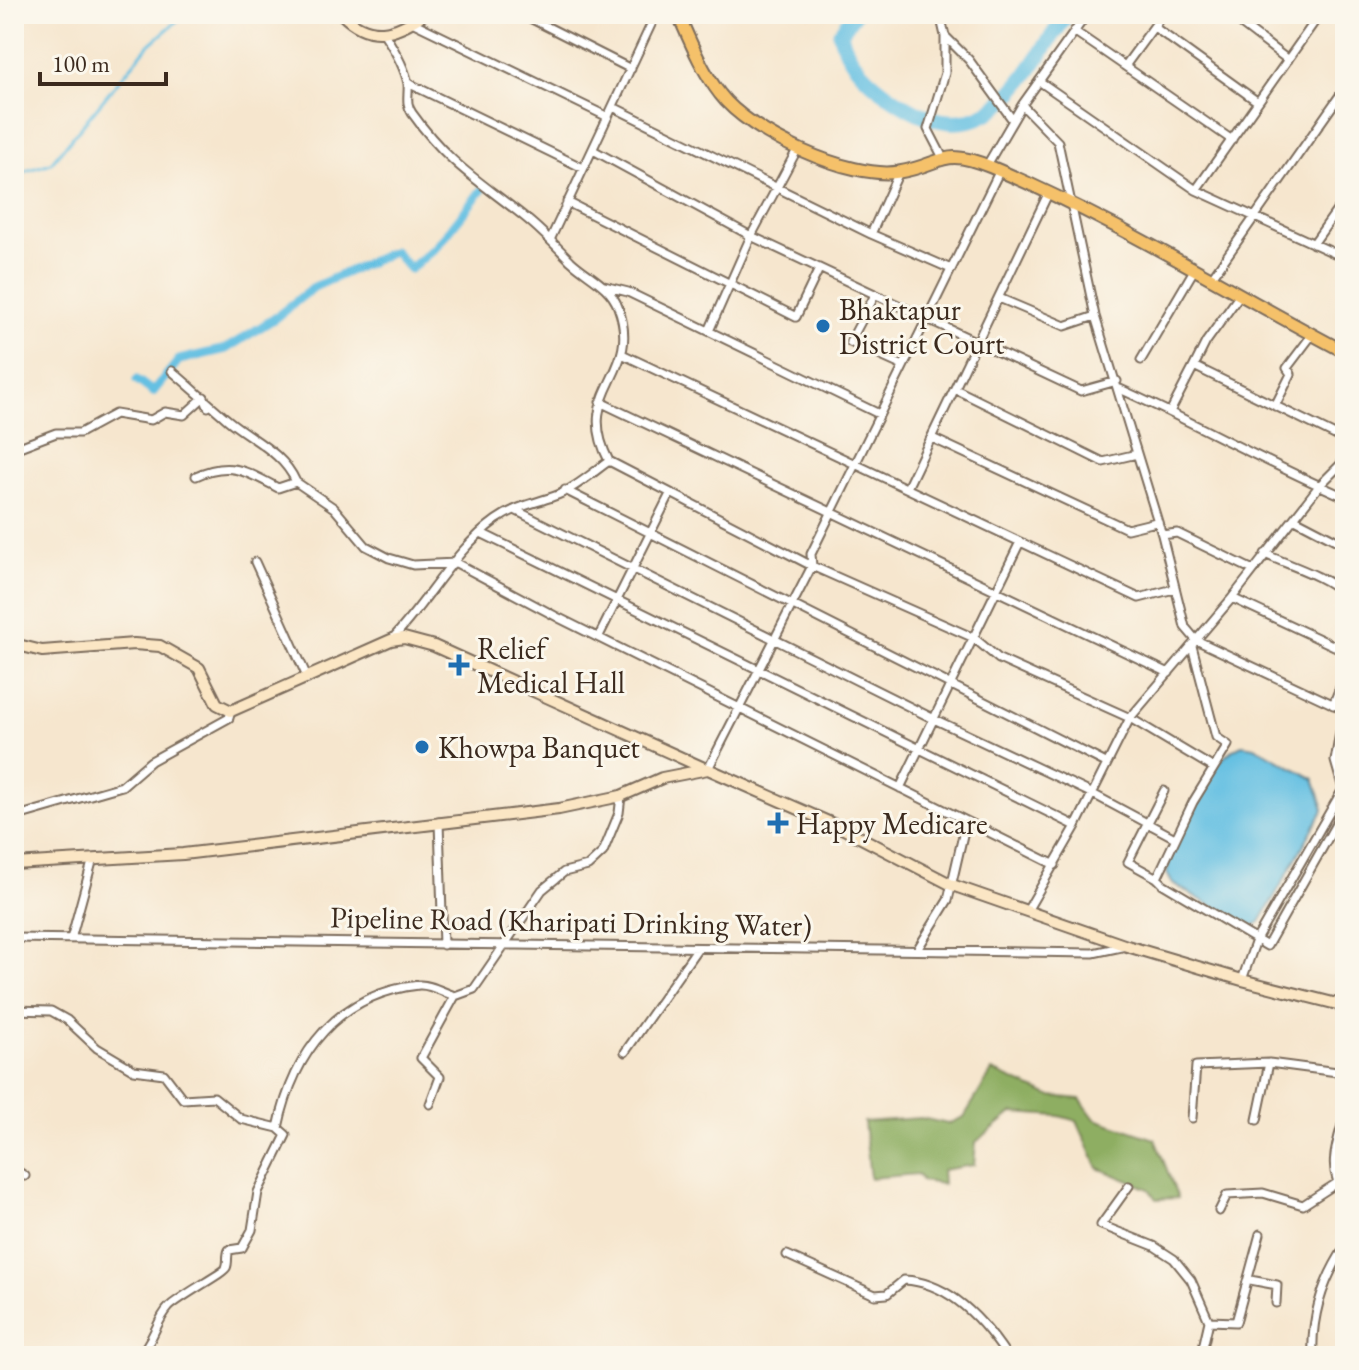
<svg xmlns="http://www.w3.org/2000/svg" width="1359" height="1370" font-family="'EB Garamond',serif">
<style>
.forest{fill:#8eae62;stroke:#646c40;stroke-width:2}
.water{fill:#65c0e2;stroke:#507580;stroke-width:2}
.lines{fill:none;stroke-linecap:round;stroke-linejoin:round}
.stream{stroke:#65c0e2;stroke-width:3}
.canal{stroke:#65c0e2;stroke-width:9}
.river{stroke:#65c0e2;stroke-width:16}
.street-casing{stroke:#7c6c5c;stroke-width:11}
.secondary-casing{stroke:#7c6c5c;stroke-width:14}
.primary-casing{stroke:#7c6c5c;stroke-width:15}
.street{stroke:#fff;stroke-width:7}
.secondary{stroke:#fbe6c4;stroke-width:10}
.primary{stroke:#f5c16b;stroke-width:11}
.poi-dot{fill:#1f6fb2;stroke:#fbf7ec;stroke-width:3}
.labels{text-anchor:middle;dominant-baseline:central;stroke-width:6;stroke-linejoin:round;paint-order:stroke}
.poi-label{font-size:30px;fill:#3b2a1e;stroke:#fbf7ec;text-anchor:start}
.street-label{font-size:30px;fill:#3b2a1e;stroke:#fbf7ec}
</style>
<rect width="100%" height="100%" fill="#fbf7ec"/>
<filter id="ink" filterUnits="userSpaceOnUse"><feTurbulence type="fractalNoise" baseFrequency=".0125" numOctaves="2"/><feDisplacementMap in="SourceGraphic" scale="16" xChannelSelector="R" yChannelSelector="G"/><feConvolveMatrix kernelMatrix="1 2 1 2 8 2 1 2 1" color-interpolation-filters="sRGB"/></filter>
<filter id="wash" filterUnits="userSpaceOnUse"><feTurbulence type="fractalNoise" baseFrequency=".006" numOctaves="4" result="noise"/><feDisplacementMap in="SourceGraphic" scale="32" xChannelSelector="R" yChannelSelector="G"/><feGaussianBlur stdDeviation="1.8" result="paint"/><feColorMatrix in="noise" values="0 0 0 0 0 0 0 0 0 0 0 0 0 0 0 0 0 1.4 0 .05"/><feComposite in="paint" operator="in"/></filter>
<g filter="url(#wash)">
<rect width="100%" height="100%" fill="#f6e6ce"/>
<!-- forest -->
<path class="forest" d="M 992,1071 L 1050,1096 L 1080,1099 L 1095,1119 L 1155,1139 L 1178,1198 L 1156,1199 L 1149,1189 L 1098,1168 L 1077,1121 L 1059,1116 L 1012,1113 L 976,1142 L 974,1165 L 942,1170 L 943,1184 L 922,1181 L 918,1174 L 870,1178 L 864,1122 L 921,1118 L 948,1124 L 964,1117 Z"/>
<!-- water -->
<path class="water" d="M 1242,745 L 1255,747 L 1314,779 L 1324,809 L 1260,922 L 1250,928 L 1172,883 L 1167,873 L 1169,861 C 1186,825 1203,762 1242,745 Z"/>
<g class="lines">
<!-- stream -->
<path class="stream" d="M 14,175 L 51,163 L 147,47 L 185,14"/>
<!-- canal -->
<path class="canal" d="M 137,380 L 153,392 L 179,360 L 226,349 L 275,318 L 314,287 L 394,251 L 410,269 L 437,246 L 484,187"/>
<!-- river -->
<path class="river" d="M 854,14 L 840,33 C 847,62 869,82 894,99 C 987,162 1020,82 1067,14"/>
</g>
</g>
<g filter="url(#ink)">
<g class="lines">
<!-- street casing -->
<g class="street-casing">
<path id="street" d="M 522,14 L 631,69
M 940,14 L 945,36 L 945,73 L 928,129 L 942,156
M 1087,14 L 1022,105 L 1058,142 L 1095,316 L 1162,535 L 1185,627 L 1196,640 L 1345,710
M 1228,14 L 1288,60
M 1334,14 L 1345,21
M 412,22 L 608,117
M 1154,27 L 1258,102
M 1074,31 L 1232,140
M 385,35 C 394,49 405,67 408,84 C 409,95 405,103 412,113 C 449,165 480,181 527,219 C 543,232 557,247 571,261 C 587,276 610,285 618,307 C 644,376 572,389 609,461 L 812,566 L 974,638 L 999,659 L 1130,718 L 1212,767
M 945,36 L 969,60 L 1012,119
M 1125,66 L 1163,14
M 1039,81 L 1196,190 L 1345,258
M 408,83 L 583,168
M 613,107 L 871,234 L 951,269
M 593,150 L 751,236 L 1081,391 L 1117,381
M 987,165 L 1022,105
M 1196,190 L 1320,14
M 567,202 L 796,317 L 819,269
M 871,234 L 899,172
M 550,240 L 656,14
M 1313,244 L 1345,199
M 1211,279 L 1345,88
M 604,286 L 628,292 L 879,414
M 875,295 L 850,342 L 903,366
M 999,298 L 1065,326 L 1095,316
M 709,331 L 751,236 L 798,148
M 624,355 L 1139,598 L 1174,589
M 1141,360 L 1194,270
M 1194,366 L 1206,342 L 1239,296
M 172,371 C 191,387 209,404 228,420 C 252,440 283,452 296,482
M 955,389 L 1103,462 L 1137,454
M 1120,389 C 1196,423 1268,464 1345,497
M 600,402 L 1169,673
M 1275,406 L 1291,374 L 1287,368 L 1312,335
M 1170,412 L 1194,366 L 1345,440
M 932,438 L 1127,529 L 1156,522
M 14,449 L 56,433 L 80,433 L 115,414 L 151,420 L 165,412 L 184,415 L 204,397 L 208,407
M 196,476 C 230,460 248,472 278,488 L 296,482 L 334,508 L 366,546 L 389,558 L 413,565 L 456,563 L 559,618 L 1055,865
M 907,488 L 1048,194
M 565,490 L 1106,763
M 515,510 L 934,719 L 1091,793 L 1175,838
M 1295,519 L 1345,545
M 481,533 L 1076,826
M 1162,535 L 1177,533 L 1253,570
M 1265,554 C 1293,567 1321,574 1345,594
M 255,562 L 308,679
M 1232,598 L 1345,651
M 599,636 L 670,494
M 391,640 C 427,603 455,549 496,520 C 514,507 532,504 552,497 C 572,491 592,473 609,461
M 1192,646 L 1216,737 L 1228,745 L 1193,802 L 1157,878 L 1163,884 L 1267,946 L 1345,808
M 1333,705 L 1345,675
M 1344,710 L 1335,761 L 1345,796
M 708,769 L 812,566 L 811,554 L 1000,170
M 900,788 L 1020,542
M 14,817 L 122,786 L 151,761 L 229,718 L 231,711
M 439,822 L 443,945
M 1157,878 L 1128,862 L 1164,791
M 1027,911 L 1076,826 L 1130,718 L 1232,598 L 1319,486 L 1345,460
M 14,938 L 1093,953 L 1126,946
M 71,939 L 92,862
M 917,950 L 948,900 L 966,822
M 1242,980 L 1256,940 L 1343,789
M 14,1010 L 51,1011 L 67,1020 L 97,1048 L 134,1070 L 164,1074 L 183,1099 L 214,1097 L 241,1119 L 278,1128
M 625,1052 L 697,949
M 430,1104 L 440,1077 L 421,1058 L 455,996 L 474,989 L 542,890 L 564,872 L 588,866 L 603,852 L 619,813 L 621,796
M 1345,1115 C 1338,1140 1325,1171 1345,1192
M 1192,1118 L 1196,1066 L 1269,1063 L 1345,1073
M 1257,1120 L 1269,1063
M 14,1169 L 25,1176
M 1129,1186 L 1101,1225 L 1154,1246 L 1174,1259 L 1191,1280 L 1209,1321 L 1201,1356
M 1219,1211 L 1227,1195 L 1263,1193 L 1303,1205 L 1337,1183
M 787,1255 L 875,1295 L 887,1294 L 904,1280 C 949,1282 984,1321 1007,1356
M 1250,1280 L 1277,1285 L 1276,1303
M 1209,1321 L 1236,1322 L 1260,1234
M 139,1355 C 154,1341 156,1321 169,1307 C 179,1297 225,1272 226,1268 C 229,1262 226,1256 229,1250 L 242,1248 L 252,1230 L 258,1192 L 286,1135 L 278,1128 C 294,1051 338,994 419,985 C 431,984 444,993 455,996
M 1313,1356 C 1311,1316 1323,1280 1345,1247"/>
</g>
<!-- secondary casing -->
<g class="secondary-casing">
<path id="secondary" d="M 342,14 C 370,42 395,34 424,14
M 14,644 L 42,651 L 134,644 L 160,646 L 199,668 L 217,704 L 231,711 L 391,640 L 404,638 L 434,646 L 706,769
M 14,864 L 183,854 L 559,809 L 621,796 L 662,778 L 708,769 L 842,828 L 952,885 L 1127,946 L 1242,980 L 1345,1006"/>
</g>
<!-- primary casing -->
<g class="primary-casing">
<path id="primary" d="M 678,14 C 690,41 702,71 720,94 C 749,133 850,180 899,172 C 943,165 941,146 991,167 C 1113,218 1227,290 1345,352"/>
</g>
<!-- street -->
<use href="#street" class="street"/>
<!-- secondary -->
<use href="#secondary" class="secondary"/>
<!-- primary -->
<use href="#primary" class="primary"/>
</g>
</g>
<!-- markers -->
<g class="poi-dot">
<circle cx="823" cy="326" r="8"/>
<path d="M455 653h8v8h8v8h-8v8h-8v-8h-8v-8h8z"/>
<circle cx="422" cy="747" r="8"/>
<path d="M774 811h8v8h8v8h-8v8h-8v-8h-8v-8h8z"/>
</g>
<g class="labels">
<!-- poi labels -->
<g class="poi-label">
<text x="839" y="309">Bhaktapur<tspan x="839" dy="34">District Court</tspan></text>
<text x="477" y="648">Relief<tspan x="477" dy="34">Medical Hall</tspan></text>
<text x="438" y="747">Khowpa Banquet</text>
<text x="796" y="823">Happy Medicare</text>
</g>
<!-- street labels -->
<g class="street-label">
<text transform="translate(571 921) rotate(1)">Pipeline Road (Kharipati Drinking Water)</text>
</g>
</g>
<!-- margin -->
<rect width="1359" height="1370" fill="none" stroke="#fbf7ec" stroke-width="48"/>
<!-- scale -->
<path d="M40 72v12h126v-12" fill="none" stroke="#3b2a1e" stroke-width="4"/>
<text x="52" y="72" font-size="24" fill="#3b2a1e" stroke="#fbf7ec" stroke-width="6" paint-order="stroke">100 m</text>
</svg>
